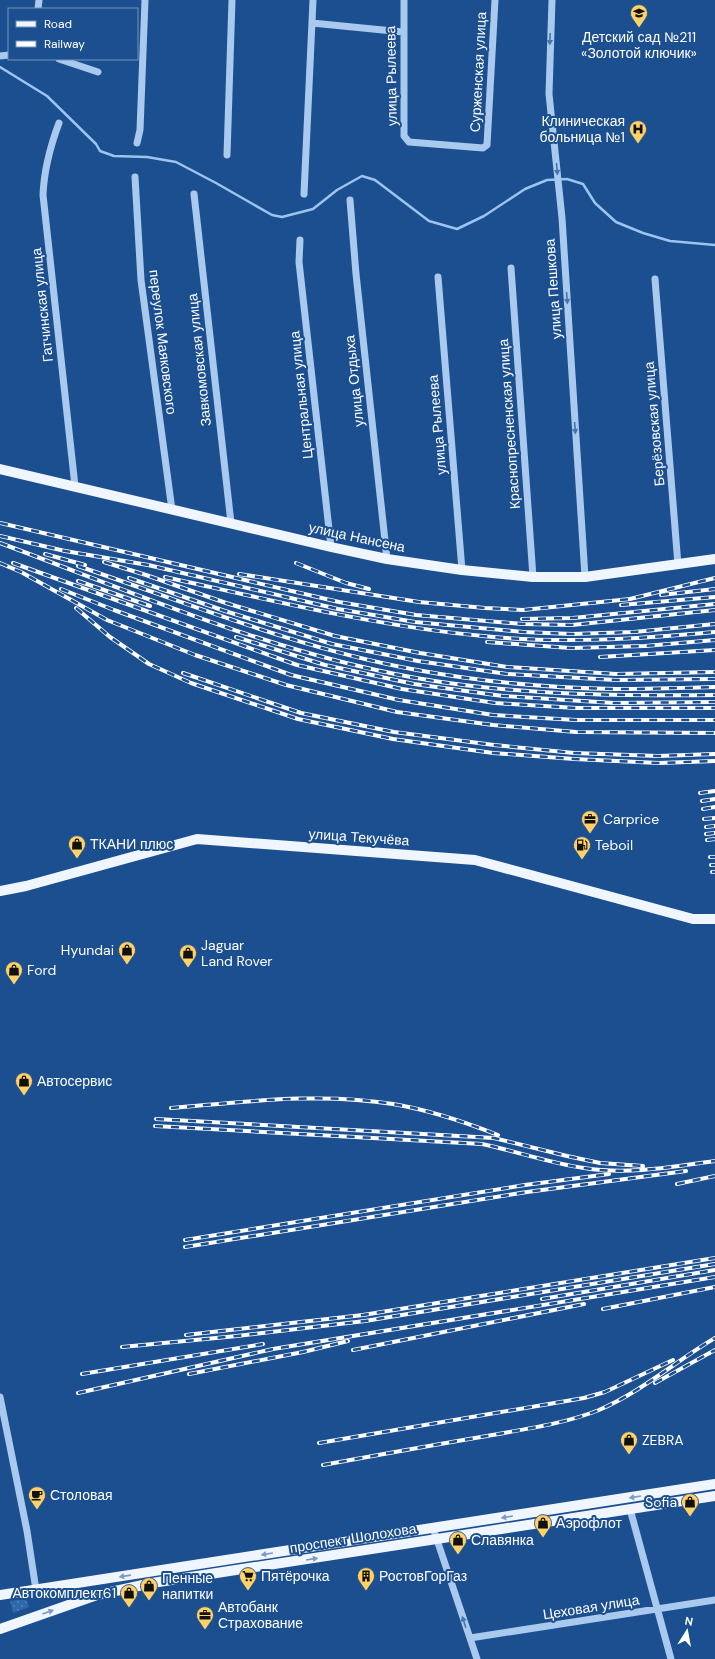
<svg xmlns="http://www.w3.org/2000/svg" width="715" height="1659" font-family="'DM Sans',sans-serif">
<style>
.grass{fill:url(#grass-dots)}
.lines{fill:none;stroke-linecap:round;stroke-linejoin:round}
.stream{stroke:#9cc4f0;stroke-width:2.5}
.minor{stroke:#a9c9ee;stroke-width:7}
.major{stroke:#f0f6ff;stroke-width:10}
.rail-casing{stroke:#fff;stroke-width:4}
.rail{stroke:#1b4f8f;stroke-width:2.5;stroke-dasharray:8;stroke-linecap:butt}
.oneway{fill:#4674ac}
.oneway2{fill:#7b9ac1}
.labels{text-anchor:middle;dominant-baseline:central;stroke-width:4;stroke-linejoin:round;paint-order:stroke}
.poi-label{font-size:14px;fill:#fff;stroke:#1b4f8f;text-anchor:start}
.street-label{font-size:14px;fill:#fff;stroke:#1b4f8f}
</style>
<defs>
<pattern id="grass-dots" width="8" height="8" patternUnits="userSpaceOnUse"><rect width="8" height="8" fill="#2e69ad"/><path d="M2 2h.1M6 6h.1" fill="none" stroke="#4d80b9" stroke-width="1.8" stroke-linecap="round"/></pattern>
</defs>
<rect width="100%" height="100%" fill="#1b4f8f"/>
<!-- grass -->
<path class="grass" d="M 24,1599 L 27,1601 L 29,1607 L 13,1613 L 10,1601 Z"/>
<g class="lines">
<!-- stream -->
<path class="stream" d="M 0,67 L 47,96 L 96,144 L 100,151 L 114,156 L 147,157 L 176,162 L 216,183 L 272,215 L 282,217 L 313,209 L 337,190 L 362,176 L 375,180 L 429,221 L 457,229 L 484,216 L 525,189 L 547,180 L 567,179 L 583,184 L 595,203 L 616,222 L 643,233 L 670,241 L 715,245"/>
<!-- minor -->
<path class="minor" d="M 404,0 L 404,136 L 409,142 L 483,148 L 487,145 L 495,0
M 552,0 L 549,94 L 562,218 L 585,577
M 38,9 L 39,0
M 312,23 L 403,32
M 0,56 L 9,55
M 59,59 L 98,72
M 59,123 C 50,147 44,170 43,195 L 75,486
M 137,143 L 140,130 L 145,0
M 227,155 L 232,0
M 135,177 L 141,280 L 172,510
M 194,194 L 231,523
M 304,194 L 313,0
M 350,200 L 356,274 L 387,559
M 300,240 L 299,262 L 331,547
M 511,268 L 533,577
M 438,277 L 462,570
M 655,279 L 678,565
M 0,1397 L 27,1531 L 36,1590
M 630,1509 L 671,1659
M 433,1528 L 477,1659
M 470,1638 L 715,1600"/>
<!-- major -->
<path class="major" d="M 0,469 L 331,547 L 387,559 L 462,570 L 533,577 L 585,577 L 715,559
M 0,891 L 26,886 L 197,839 L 475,860 L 693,919 L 715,919
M 0,1595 L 715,1484
M 0,1629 L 97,1595 L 152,1583 L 715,1496"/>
<!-- rail casing -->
<g class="rail-casing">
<path id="rail" d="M 0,523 L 339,602 L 416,615 L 523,624 L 572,625 L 715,610
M 0,536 L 65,551 L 148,565 L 338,609 L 415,622 L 523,632 L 572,634 L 634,632 L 715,624
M 0,543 C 135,593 273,653 416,678 C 515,695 615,696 715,695
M 45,554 L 85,565
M 104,562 L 146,575 L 226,603 L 335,636 L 420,653 L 507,667 L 616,674 L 715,672
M 0,563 L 21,572 L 107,620 L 195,655 L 286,685 L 397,712 L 493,725 L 576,732 L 715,733
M 13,563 L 297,665 L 402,689 L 495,703 L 576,708 L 715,708
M 296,563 L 346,583 L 369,589
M 78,566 C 190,604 300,649 417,670 C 482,682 550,688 616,689 C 649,689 682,688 715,687
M 239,574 L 419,602 L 485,608 L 523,610 L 630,599 L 715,578
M 165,577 C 270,600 375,626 483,636 C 560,644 638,639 715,632
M 129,578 L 225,611 L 332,644 L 418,661 L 507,674 L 616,680 L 715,679
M 78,581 L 150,606
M 61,589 L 114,610 L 291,675 L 399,700 L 493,715 L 576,720 L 715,720
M 661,595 L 715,589
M 621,605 L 715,597
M 76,608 L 110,637 L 149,664 L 191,683 L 298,719 L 393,739 L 493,753 L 574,759 L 659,763 L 715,761
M 522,619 L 573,618 L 715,604
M 236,637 L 325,665 L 414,684 L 503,696 L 614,703 L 715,702
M 487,642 L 571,648 L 645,646 L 715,640
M 600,657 L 715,650
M 183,673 L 301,713 L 394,732 L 494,745 L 574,753 L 658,756 L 715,754
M 700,793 L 715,791
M 702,801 L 715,799
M 703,809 L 715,807
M 704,819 L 715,818
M 706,827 L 715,826
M 706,834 L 715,833
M 707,840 L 715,839
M 710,857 L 715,857
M 711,865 L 715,865
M 712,872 L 715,872
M 171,1108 C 245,1102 320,1092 393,1104 C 429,1110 465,1122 498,1135
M 156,1119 L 494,1138 L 567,1156 L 600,1163 L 643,1166
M 155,1126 L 482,1144 C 516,1151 549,1163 584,1168 C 628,1175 671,1167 715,1161
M 677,1184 L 715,1176
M 185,1240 L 525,1185 L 609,1174
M 185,1247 L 527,1192 L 686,1171
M 542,1299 L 715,1270
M 603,1309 L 715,1287
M 186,1335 L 363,1315 L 715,1258
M 122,1347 L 237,1336 L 365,1321 L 715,1264
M 353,1350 L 584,1304
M 82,1374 L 263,1344
M 189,1374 L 303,1352 L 348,1341
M 655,1383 L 715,1350
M 78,1393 L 273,1349 L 715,1277
M 319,1443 L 584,1398 L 605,1392 L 673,1360
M 323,1465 C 378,1455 433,1445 487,1436 C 525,1429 564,1424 599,1410 C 641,1392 676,1361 715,1338"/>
</g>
<!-- rail -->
<use href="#rail" class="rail"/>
</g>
<!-- one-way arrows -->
<defs><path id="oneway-solid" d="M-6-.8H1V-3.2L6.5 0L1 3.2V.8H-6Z"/></defs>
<g class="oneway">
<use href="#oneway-solid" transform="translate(550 39) rotate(92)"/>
<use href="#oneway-solid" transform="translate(557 169) rotate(85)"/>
<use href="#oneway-solid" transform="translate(567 298) rotate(86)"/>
<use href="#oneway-solid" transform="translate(575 428) rotate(86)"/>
<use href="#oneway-solid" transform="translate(464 1622) rotate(-108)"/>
</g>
<g class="oneway2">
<use href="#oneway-solid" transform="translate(635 1497) rotate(171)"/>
<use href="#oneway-solid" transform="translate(507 1517) rotate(171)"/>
<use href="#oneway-solid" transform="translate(267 1554) rotate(171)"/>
<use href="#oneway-solid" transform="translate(312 1559) rotate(-9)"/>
<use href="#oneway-solid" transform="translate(125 1576) rotate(172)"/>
<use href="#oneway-solid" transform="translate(48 1612) rotate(-20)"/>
</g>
<!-- icons -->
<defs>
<g id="school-pin" transform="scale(0.9)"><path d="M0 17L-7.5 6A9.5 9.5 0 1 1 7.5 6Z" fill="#ffd166" stroke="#1b4f8f"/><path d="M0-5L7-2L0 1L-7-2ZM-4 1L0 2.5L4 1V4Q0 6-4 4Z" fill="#111"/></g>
<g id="hospital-pin" transform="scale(0.9)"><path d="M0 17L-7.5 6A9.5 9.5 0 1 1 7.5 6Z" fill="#ffd166" stroke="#1b4f8f"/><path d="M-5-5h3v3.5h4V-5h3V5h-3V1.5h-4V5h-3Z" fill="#111"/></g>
<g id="office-pin" transform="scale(0.9)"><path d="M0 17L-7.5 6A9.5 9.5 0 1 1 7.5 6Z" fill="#ffd166" stroke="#1b4f8f"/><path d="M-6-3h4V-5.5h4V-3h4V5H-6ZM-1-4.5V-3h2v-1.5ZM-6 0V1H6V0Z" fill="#111"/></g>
<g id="shop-pin" transform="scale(0.9)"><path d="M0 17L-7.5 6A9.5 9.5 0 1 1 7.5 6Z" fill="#ffd166" stroke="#1b4f8f"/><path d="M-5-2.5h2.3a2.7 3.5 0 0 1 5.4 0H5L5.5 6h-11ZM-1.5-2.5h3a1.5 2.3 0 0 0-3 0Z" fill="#111"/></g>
<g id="fuel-pin" transform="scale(0.9)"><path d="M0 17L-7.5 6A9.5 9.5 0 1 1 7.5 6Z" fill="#ffd166" stroke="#1b4f8f"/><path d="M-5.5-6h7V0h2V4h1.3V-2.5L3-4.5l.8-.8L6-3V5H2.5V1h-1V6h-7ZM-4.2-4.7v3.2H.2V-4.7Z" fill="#111"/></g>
<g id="cafe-pin" transform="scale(0.9)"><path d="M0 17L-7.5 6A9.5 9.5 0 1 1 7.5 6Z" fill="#ffd166" stroke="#1b4f8f"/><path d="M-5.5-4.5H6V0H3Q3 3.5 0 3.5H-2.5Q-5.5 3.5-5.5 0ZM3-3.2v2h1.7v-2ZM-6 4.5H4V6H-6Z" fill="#111"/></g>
<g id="supermarket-pin" transform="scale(0.9)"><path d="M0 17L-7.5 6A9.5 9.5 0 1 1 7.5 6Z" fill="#ffd166" stroke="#1b4f8f"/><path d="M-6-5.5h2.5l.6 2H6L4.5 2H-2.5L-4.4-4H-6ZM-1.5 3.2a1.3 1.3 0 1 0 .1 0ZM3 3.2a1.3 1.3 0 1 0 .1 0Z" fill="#111"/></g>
<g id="building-pin" transform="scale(0.9)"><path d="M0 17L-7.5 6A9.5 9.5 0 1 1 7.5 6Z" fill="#ffd166" stroke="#1b4f8f"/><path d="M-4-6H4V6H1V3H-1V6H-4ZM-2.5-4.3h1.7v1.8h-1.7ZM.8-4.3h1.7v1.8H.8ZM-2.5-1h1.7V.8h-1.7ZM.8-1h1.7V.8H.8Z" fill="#111"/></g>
</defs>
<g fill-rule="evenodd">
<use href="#school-pin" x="639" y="13"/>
<use href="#hospital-pin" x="638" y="129"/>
<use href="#office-pin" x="590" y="819"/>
<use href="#shop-pin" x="77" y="844"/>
<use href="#fuel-pin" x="582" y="845"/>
<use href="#shop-pin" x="127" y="950"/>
<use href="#shop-pin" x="188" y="953"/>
<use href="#shop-pin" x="14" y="970"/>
<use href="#shop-pin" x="24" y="1081"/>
<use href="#shop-pin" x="629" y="1440"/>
<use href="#cafe-pin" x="37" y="1495"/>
<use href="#shop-pin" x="690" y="1502"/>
<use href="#shop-pin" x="543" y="1523"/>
<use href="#shop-pin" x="458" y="1540"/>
<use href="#supermarket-pin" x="248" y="1576"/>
<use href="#building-pin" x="366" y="1576"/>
<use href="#shop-pin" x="149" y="1586"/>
<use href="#shop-pin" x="129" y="1593"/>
<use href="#office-pin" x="205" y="1615"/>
</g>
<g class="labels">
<!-- poi labels -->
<g class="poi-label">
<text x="639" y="37" text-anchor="middle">Детский сад №211<tspan x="639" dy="16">«Золотой ключик»</tspan></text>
<text x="625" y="121" text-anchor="end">Клиническая<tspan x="625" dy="16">больница №1</tspan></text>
<text x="603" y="819">Carprice</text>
<text x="90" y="844">ТКАНИ плюс</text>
<text x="595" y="845">Teboil</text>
<text x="201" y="945">Jaguar<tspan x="201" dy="16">Land Rover</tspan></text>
<text x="114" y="950" text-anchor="end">Hyundai</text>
<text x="27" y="970">Ford</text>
<text x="37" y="1081">Автосервис</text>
<text x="642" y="1440">ZEBRA</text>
<text x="50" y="1495">Столовая</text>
<text x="677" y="1502" text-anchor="end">Sofia</text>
<text x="556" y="1523">Аэрофлот</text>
<text x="471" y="1540">Славянка</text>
<text x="261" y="1576">Пятёрочка</text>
<text x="379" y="1576">РостовГорГаз</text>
<text x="162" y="1578">Пенные<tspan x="162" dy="16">напитки</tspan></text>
<text x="116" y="1593" text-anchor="end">Автокомплект61</text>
<text x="218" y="1607">Автобанк<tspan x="218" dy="16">Страхование</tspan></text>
</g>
<!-- street labels -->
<g class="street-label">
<text transform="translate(478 72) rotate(-87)">Сурженская улица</text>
<text transform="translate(391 76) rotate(-91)">улица Рылеева</text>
<text transform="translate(553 289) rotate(-94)">улица Пешкова</text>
<text transform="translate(42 305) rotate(-96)">Гатчинская улица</text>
<text transform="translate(163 342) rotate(83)">переулок Маяковского</text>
<text transform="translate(199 360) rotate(-96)">Завкомовская улица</text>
<text transform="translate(354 381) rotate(-96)">улица Отдыха</text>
<text transform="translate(301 395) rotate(-96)">Центральная улица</text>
<text transform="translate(509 424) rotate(-94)">Краснопресненская улица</text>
<text transform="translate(654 424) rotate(-95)">Берёзовская улица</text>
<text transform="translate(437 425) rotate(-95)">улица Рылеева</text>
<text transform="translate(357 537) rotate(12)">улица Нансена</text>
<text transform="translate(359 837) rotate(4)">улица Текучёва</text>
<text transform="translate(353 1538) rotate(-9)">проспект Шолохова</text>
<text transform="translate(591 1607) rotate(-9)">Цеховая улица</text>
</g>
</g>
<!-- legend -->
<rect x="8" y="8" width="130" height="52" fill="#1b4f8f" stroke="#7695bc"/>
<rect x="16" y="21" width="20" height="6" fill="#f0f6ff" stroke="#7695bc"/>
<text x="44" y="28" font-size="12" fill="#ffffff">Road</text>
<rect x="16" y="41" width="20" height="6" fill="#ffffff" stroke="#7695bc"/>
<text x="44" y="48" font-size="12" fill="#ffffff">Railway</text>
<!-- north arrow -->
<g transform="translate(687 1631) rotate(11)" stroke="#1b4f8f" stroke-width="3" paint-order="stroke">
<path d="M0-3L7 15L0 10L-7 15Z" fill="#ffffff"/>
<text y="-6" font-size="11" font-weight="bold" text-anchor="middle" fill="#ffffff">N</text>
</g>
</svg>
